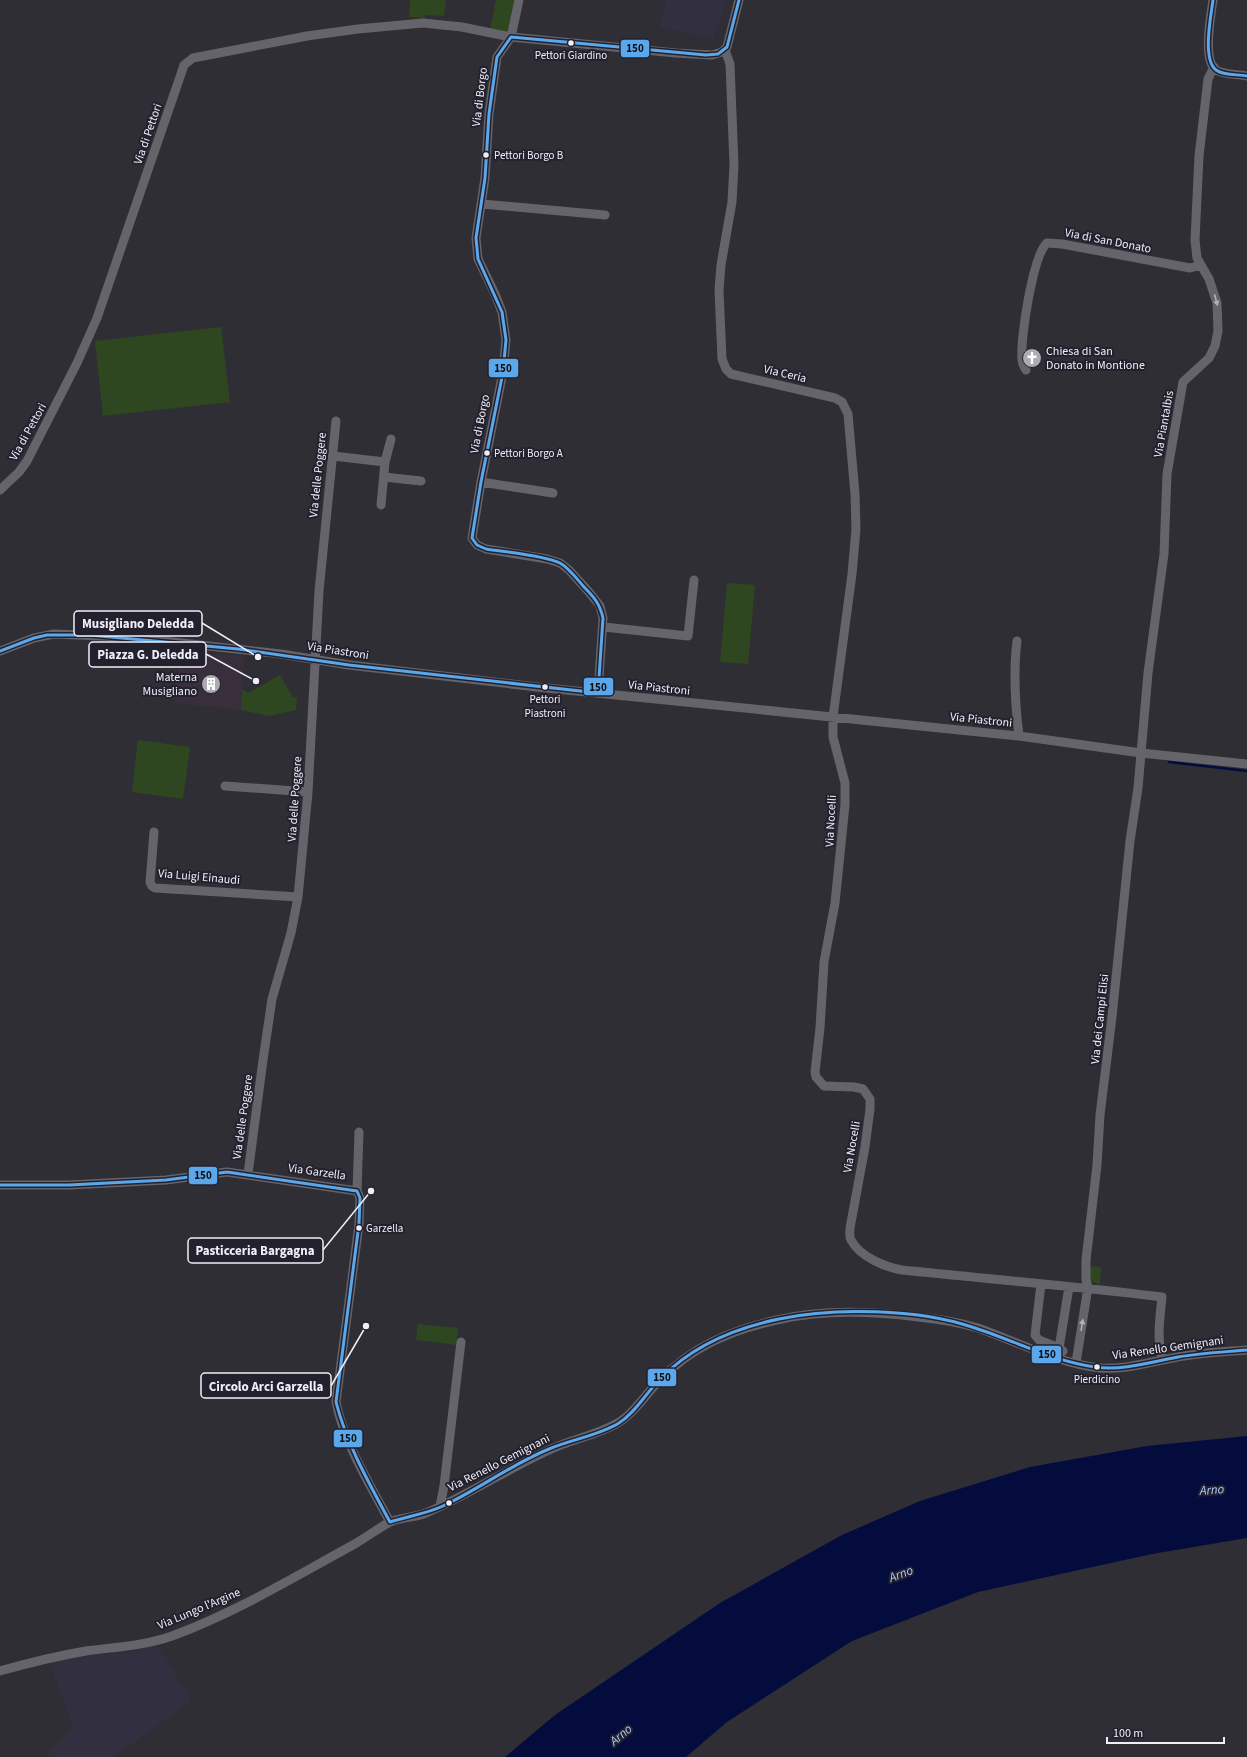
<svg xmlns="http://www.w3.org/2000/svg" width="1247" height="1757" font-family="'Source Sans 3',sans-serif">
<style>
.built{fill:#322f41}
.education{fill:#392f3c}
.green{fill:#2f4720}
.water{fill:#040c3e}
.lines{fill:none;stroke-linecap:round;stroke-linejoin:round}
.stream{stroke:#040c3e;stroke-width:2.5}
.minor{stroke:#65646b;stroke-width:9}
.bus-1-casing{stroke:#23212e;stroke-width:6}
.bus-1{stroke:#5aa8eb;stroke-width:3}
.oneway{fill:#b1b0b9}
.bus-dot{fill:#f0eff8;stroke:#23212e;stroke-width:1.5}
.labels{text-anchor:middle;dominant-baseline:central;stroke-width:4;stroke-linejoin:round;paint-order:stroke}
.bus-label{font-size:11px;fill:#f0eff8;stroke:#23212e}
.street-label{font-size:12px;fill:#f0eff8;stroke:#23212e}
.poi-label{font-size:12px;fill:#f0eff8;stroke:#23212e;text-anchor:start}
.water-label{font-size:13px;font-style:italic;fill:#acc8fc;stroke:#23212e}
.leader{fill:none;stroke:#f0eff8;stroke-width:1.5}
.callout-dot{fill:#f0eff8;stroke:#23212e;stroke-width:1.5}
.callout{fill:#23212e;stroke:#f0eff8;stroke-width:1.5}
.callout-label{font-size:13px;text-anchor:middle;font-weight:bold;fill:#f0eff8}
.line-badge{stroke:#23212e;stroke-width:1.5}
.pale-badge-label{font-size:11px;text-anchor:middle;font-weight:bold;fill:#111}
</style>
<rect width="100%" height="100%" fill="#2f2e35"/>
<!-- built -->
<path class="built" d="M 666,0 L 727,0 L 713,38 L 659,27 Z
M 157,1645 L 192,1701 L 113,1757 L 51,1757 L 48,1754 L 73,1726 L 49,1662 L 87,1655 L 128,1652 Z"/>
<!-- education -->
<path class="education" d="M 180,652 L 244,656 L 241,710 L 175,703 Z"/>
<!-- green -->
<path class="green" d="M 410,0 L 446,0 L 444,16 L 425,15 L 425,18 L 409,17 Z
M 496,0 L 515,0 L 507,33 L 490,30 Z
M 221,327 L 230,402 L 103,416 L 95,341 Z
M 727,583 L 755,585 L 748,664 L 720,662 Z
M 280,675 L 293,698 L 297,696 L 296,710 L 269,716 L 241,710 L 242,689 L 248,693 Z
M 138,740 L 190,747 L 183,799 L 132,792 Z
M 1089,1266 L 1101,1267 L 1100,1284 L 1095,1283 L 1090,1280 Z
M 418,1324 L 458,1328 L 456,1345 L 416,1340 Z"/>
<!-- water -->
<path class="water" d="M 1247,1436 L 1247,1538 L 1152,1554 L 978,1592 L 852,1641 L 727,1722 L 686,1757 L 505,1757 L 555,1715 L 720,1603 L 842,1535 L 920,1501 L 1030,1467 L 1147,1446 Z"/>
<g class="lines">
<!-- stream -->
<path class="stream" d="M 1169,762 L 1247,771"/>
<!-- minor -->
<path class="minor" d="M 519,0 L 511,37 L 497,57 L 489,114 L 485,178 L 476,238 L 478,259 L 495,294 L 502,312 L 506,340 L 503,372 L 481,482 L 472,538 L 477,545 L 486,549 L 547,559 L 560,563 L 569,570 L 589,592 L 600,606 L 603,618 L 598,693
M 1213,0 C 1211,15 1202,60 1216,70 C 1224,75 1238,74 1247,76
M 725,50 L 730,64 L 734,165 L 732,202 L 721,265 L 719,290 L 722,359 L 726,369 L 731,374 L 835,398 L 842,402 L 848,414 L 855,494 L 856,529 L 852,574 L 833,717 L 833,737 L 845,783 L 845,805 L 835,903 L 824,962 L 820,1028 L 815,1072 L 816,1077 L 824,1086 L 854,1087 L 863,1089 L 870,1099 L 870,1109 L 865,1147 L 850,1228 C 850,1232 849,1237 851,1240 C 860,1257 885,1267 902,1270 C 989,1279 1075,1286 1162,1297 C 1160,1318 1156,1339 1163,1360
M 482,204 L 605,215
M 1026,370 C 1024,367 1022,363 1022,359 C 1020,339 1033,255 1047,243 L 1062,244 L 1190,268 L 1201,265
M 333,456 L 385,462
M 384,477 L 421,481
M 481,482 L 553,493
M 0,490 L 19,472 L 27,461 L 77,363 L 97,318 L 181,74 L 184,65 L 193,58 L 307,36 L 358,29 L 423,23 L 462,27 L 511,37 L 676,53 L 712,55 L 722,52 L 727,47 L 739,0
M 381,505 L 385,462 L 391,439
M 604,627 L 688,636 L 694,580
M 1017,641 C 1013,673 1015,704 1019,736
M 0,651 L 34,638 L 54,634 L 127,637 L 281,654 L 349,665 L 537,687 L 1019,736 L 1141,753 L 1247,764
M 225,786 L 308,792
M 154,832 L 150,882 L 152,886 L 155,888 L 298,897
M 248,1174 L 263,1060 L 272,999 L 291,933 L 298,897 L 308,792 L 319,591 L 336,421
M 0,1185 L 69,1185 L 166,1180 L 227,1172 L 357,1191 L 360,1198 L 359,1224 L 336,1402 C 344,1443 370,1485 390,1522
M 357,1191 L 359,1132
M 1041,1284 L 1035,1335 L 1039,1340 L 1059,1348
M 1063,1351 L 1059,1348 L 1069,1287
M 1076,1363 L 1088,1287 L 1086,1280 L 1086,1260 L 1097,1165 L 1100,1115 L 1112,1017 L 1130,841 L 1138,788 L 1148,673 L 1164,554 L 1167,474 L 1183,382 L 1209,358 L 1215,346 L 1218,331 L 1217,303 L 1209,279 L 1197,258 L 1195,240 L 1199,156 L 1208,79 L 1214,67
M 440,1506 L 444,1486 L 461,1342
M 0,1671 C 28,1663 57,1656 86,1651 C 115,1647 144,1646 172,1636 C 235,1613 294,1577 353,1545 C 365,1538 376,1530 388,1523 C 399,1517 414,1518 426,1513 C 468,1495 506,1470 547,1451 C 569,1440 594,1436 616,1424 C 633,1415 645,1395 659,1381 C 691,1347 731,1330 777,1320 C 823,1309 871,1311 918,1317 C 938,1319 958,1322 978,1328 C 1015,1341 1060,1364 1100,1368 C 1124,1370 1149,1362 1173,1358 C 1197,1353 1222,1352 1247,1350"/>
<!-- bus-1 casing -->
<g class="bus-1-casing">
<path id="bus-1" d="M 1213,0 C 1211,16 1202,59 1216,70 C 1224,76 1238,74 1247,76
M 0,651 L 34,638 L 47,635 L 90,635 L 238,649 L 349,665 L 598,693 L 603,618 C 600,604 594,597 584,587 C 577,579 569,568 560,563 C 543,555 505,552 486,549 L 477,545 L 472,538 L 481,482 L 503,372 L 506,340 L 502,312 L 478,259 L 476,238 L 485,178 L 489,114 L 497,57 L 511,37 L 706,55 L 718,54 L 727,47 L 739,0
M 0,1185 L 69,1185 L 166,1180 L 227,1172 L 357,1191 L 360,1198 L 359,1224 L 336,1402 C 347,1445 369,1483 390,1522 C 408,1516 426,1514 443,1506 C 479,1489 512,1464 549,1449 C 572,1439 598,1436 619,1423 C 636,1412 646,1393 660,1379 C 691,1347 735,1328 779,1319 C 834,1307 918,1309 972,1327 C 1013,1340 1052,1361 1095,1367 C 1123,1371 1151,1362 1178,1357 C 1201,1353 1224,1352 1247,1350"/>
</g>
<!-- bus-1 -->
<use href="#bus-1" class="bus-1"/>
</g>
<!-- one-way arrows -->
<defs><path id="oneway-solid" d="M-6-.8H1V-3.2L6.5 0L1 3.2V.8H-6Z"/></defs>
<g class="oneway">
<use href="#oneway-solid" transform="translate(1216 300) rotate(75)"/>
<use href="#oneway-solid" transform="translate(1082 1325) rotate(-81)"/>
</g>
<!-- icons -->
<defs>
<g id="church-disc" transform="scale(1)"><circle r="9.5" fill="#acabb4" stroke="#23212e"/><path d="M-1.2-6h2.4v3.5h3.3v2.4h-3.3V6h-2.4V-.1h-3.3v-2.4h3.3Z" fill="#fff"/></g>
<g id="building-disc" transform="scale(1)"><circle r="9.5" fill="#acabb4" stroke="#23212e"/><path d="M-4-6H4V6H1V3H-1V6H-4ZM-2.5-4.3h1.7v1.8h-1.7ZM.8-4.3h1.7v1.8H.8ZM-2.5-1h1.7V.8h-1.7ZM.8-1h1.7V.8H.8Z" fill="#fff"/></g>
</defs>
<g fill-rule="evenodd">
<use href="#church-disc" x="1032" y="358"/>
<use href="#building-disc" x="211" y="684"/>
</g>
<!-- markers -->
<g class="bus-dot">
<circle cx="571" cy="43" r="3.5"/>
<circle cx="486" cy="155" r="3.5"/>
<circle cx="487" cy="453" r="3.5"/>
<circle cx="545" cy="687" r="3.5"/>
<circle cx="359" cy="1228" r="3.5"/>
<circle cx="1097" cy="1367" r="3.5"/>
<circle cx="449" cy="1503" r="3.5"/>
</g>
<g class="labels">
<!-- bus labels -->
<g class="bus-label">
<text x="571" y="55">Pettori Giardino</text>
<text x="494" y="155" text-anchor="start">Pettori Borgo B</text>
<text x="494" y="453" text-anchor="start">Pettori Borgo A</text>
<text x="545" y="699">Pettori<tspan x="545" dy="14">Piastroni</tspan></text>
<text x="366" y="1228" text-anchor="start">Garzella</text>
<text x="1097" y="1379">Pierdicino</text>
</g>
<!-- street labels -->
<g class="street-label">
<text transform="translate(480 97) rotate(-83)">Via di Borgo</text>
<text transform="translate(148 134) rotate(-71)">Via di Pettori</text>
<text transform="translate(1108 241) rotate(11)">Via di San Donato</text>
<text transform="translate(785 374) rotate(13)">Via Ceria</text>
<text transform="translate(480 424) rotate(-79)">Via di Borgo</text>
<text transform="translate(1164 424) rotate(-80)">Via Piantalbis</text>
<text transform="translate(28 432) rotate(-61)">Via di Pettori</text>
<text transform="translate(318 475) rotate(-84)">Via delle Poggere</text>
<text transform="translate(338 651) rotate(9)">Via Piastroni</text>
<text transform="translate(659 688) rotate(6)">Via Piastroni</text>
<text transform="translate(981 720) rotate(6)">Via Piastroni</text>
<text transform="translate(295 799) rotate(-86)">Via delle Poggere</text>
<text transform="translate(831 821) rotate(-87)">Via Nocelli</text>
<text transform="translate(199 877) rotate(5)">Via Luigi Einaudi</text>
<text transform="translate(1100 1019) rotate(-84)">Via dei Campi Elisi</text>
<text transform="translate(243 1117) rotate(-82)">Via delle Poggere</text>
<text transform="translate(852 1147) rotate(-80)">Via Nocelli</text>
<text transform="translate(317 1172) rotate(8)">Via Garzella</text>
<text transform="translate(1168 1348) rotate(-8)">Via Renello Gemignani</text>
<text transform="translate(499 1463) rotate(-27)">Via Renello Gemignani</text>
<text transform="translate(199 1609) rotate(-23)">Via Lungo l'Argine</text>
</g>
<!-- poi labels -->
<g class="poi-label">
<text x="1046" y="351">Chiesa di San<tspan x="1046" dy="14">Donato in Montione</tspan></text>
<text x="197" y="677" text-anchor="end">Materna<tspan x="197" dy="14">Musigliano</tspan></text>
</g>
<!-- water labels -->
<g class="water-label">
<text transform="translate(1212 1490) rotate(-4)">Arno</text>
<text transform="translate(901 1574) rotate(-21)">Arno</text>
<text transform="translate(621 1735) rotate(-40)">Arno</text>
</g>
</g>
<!-- callouts -->
<path class="leader" d="M258 657L202 623M256 681L206 654M371 1191L323 1250M366 1326L331 1386"/>
<g class="callout-dot">
<circle cx="258" cy="657" r="4"/>
<circle cx="256" cy="681" r="4"/>
<circle cx="371" cy="1191" r="4"/>
<circle cx="366" cy="1326" r="4"/>
</g>
<g class="callout">
<rect x="74" y="611" width="128" height="25" rx="4"/>
<rect x="89" y="642" width="117" height="25" rx="4"/>
<rect x="188" y="1238" width="135" height="25" rx="4"/>
<rect x="201" y="1373" width="130" height="25" rx="4"/>
</g>
<g class="callout-label">
<text x="138" y="628">Musigliano Deledda</text>
<text x="148" y="659">Piazza G. Deledda</text>
<text x="255" y="1255">Pasticceria Bargagna</text>
<text x="266" y="1391">Circolo Arci Garzella</text>
</g>
<g class="line-badge">
<rect x="620" y="39" width="30" height="19" rx="4" fill="#5aa8eb"/>
<rect x="488" y="358" width="31" height="20" rx="4" fill="#5aa8eb"/>
<rect x="583" y="677" width="31" height="19" rx="4" fill="#5aa8eb"/>
<rect x="188" y="1166" width="30" height="19" rx="4" fill="#5aa8eb"/>
<rect x="1031" y="1345" width="31" height="19" rx="4" fill="#5aa8eb"/>
<rect x="647" y="1368" width="30" height="19" rx="4" fill="#5aa8eb"/>
<rect x="333" y="1429" width="30" height="19" rx="4" fill="#5aa8eb"/>
</g>
<g class="pale-badge-label">
<text x="635" y="52">150</text>
<text x="503" y="372">150</text>
<text x="598" y="691">150</text>
<text x="203" y="1179">150</text>
<text x="1047" y="1358">150</text>
<text x="662" y="1381">150</text>
<text x="348" y="1442">150</text>
</g>
<!-- scale -->
<path d="M1107 1737v6h117v-6" fill="none" stroke="#f0eff8" stroke-width="2"/>
<text x="1113" y="1737" font-size="12" fill="#f0eff8" stroke="#23212e" stroke-width="3" paint-order="stroke">100 m</text>
</svg>
